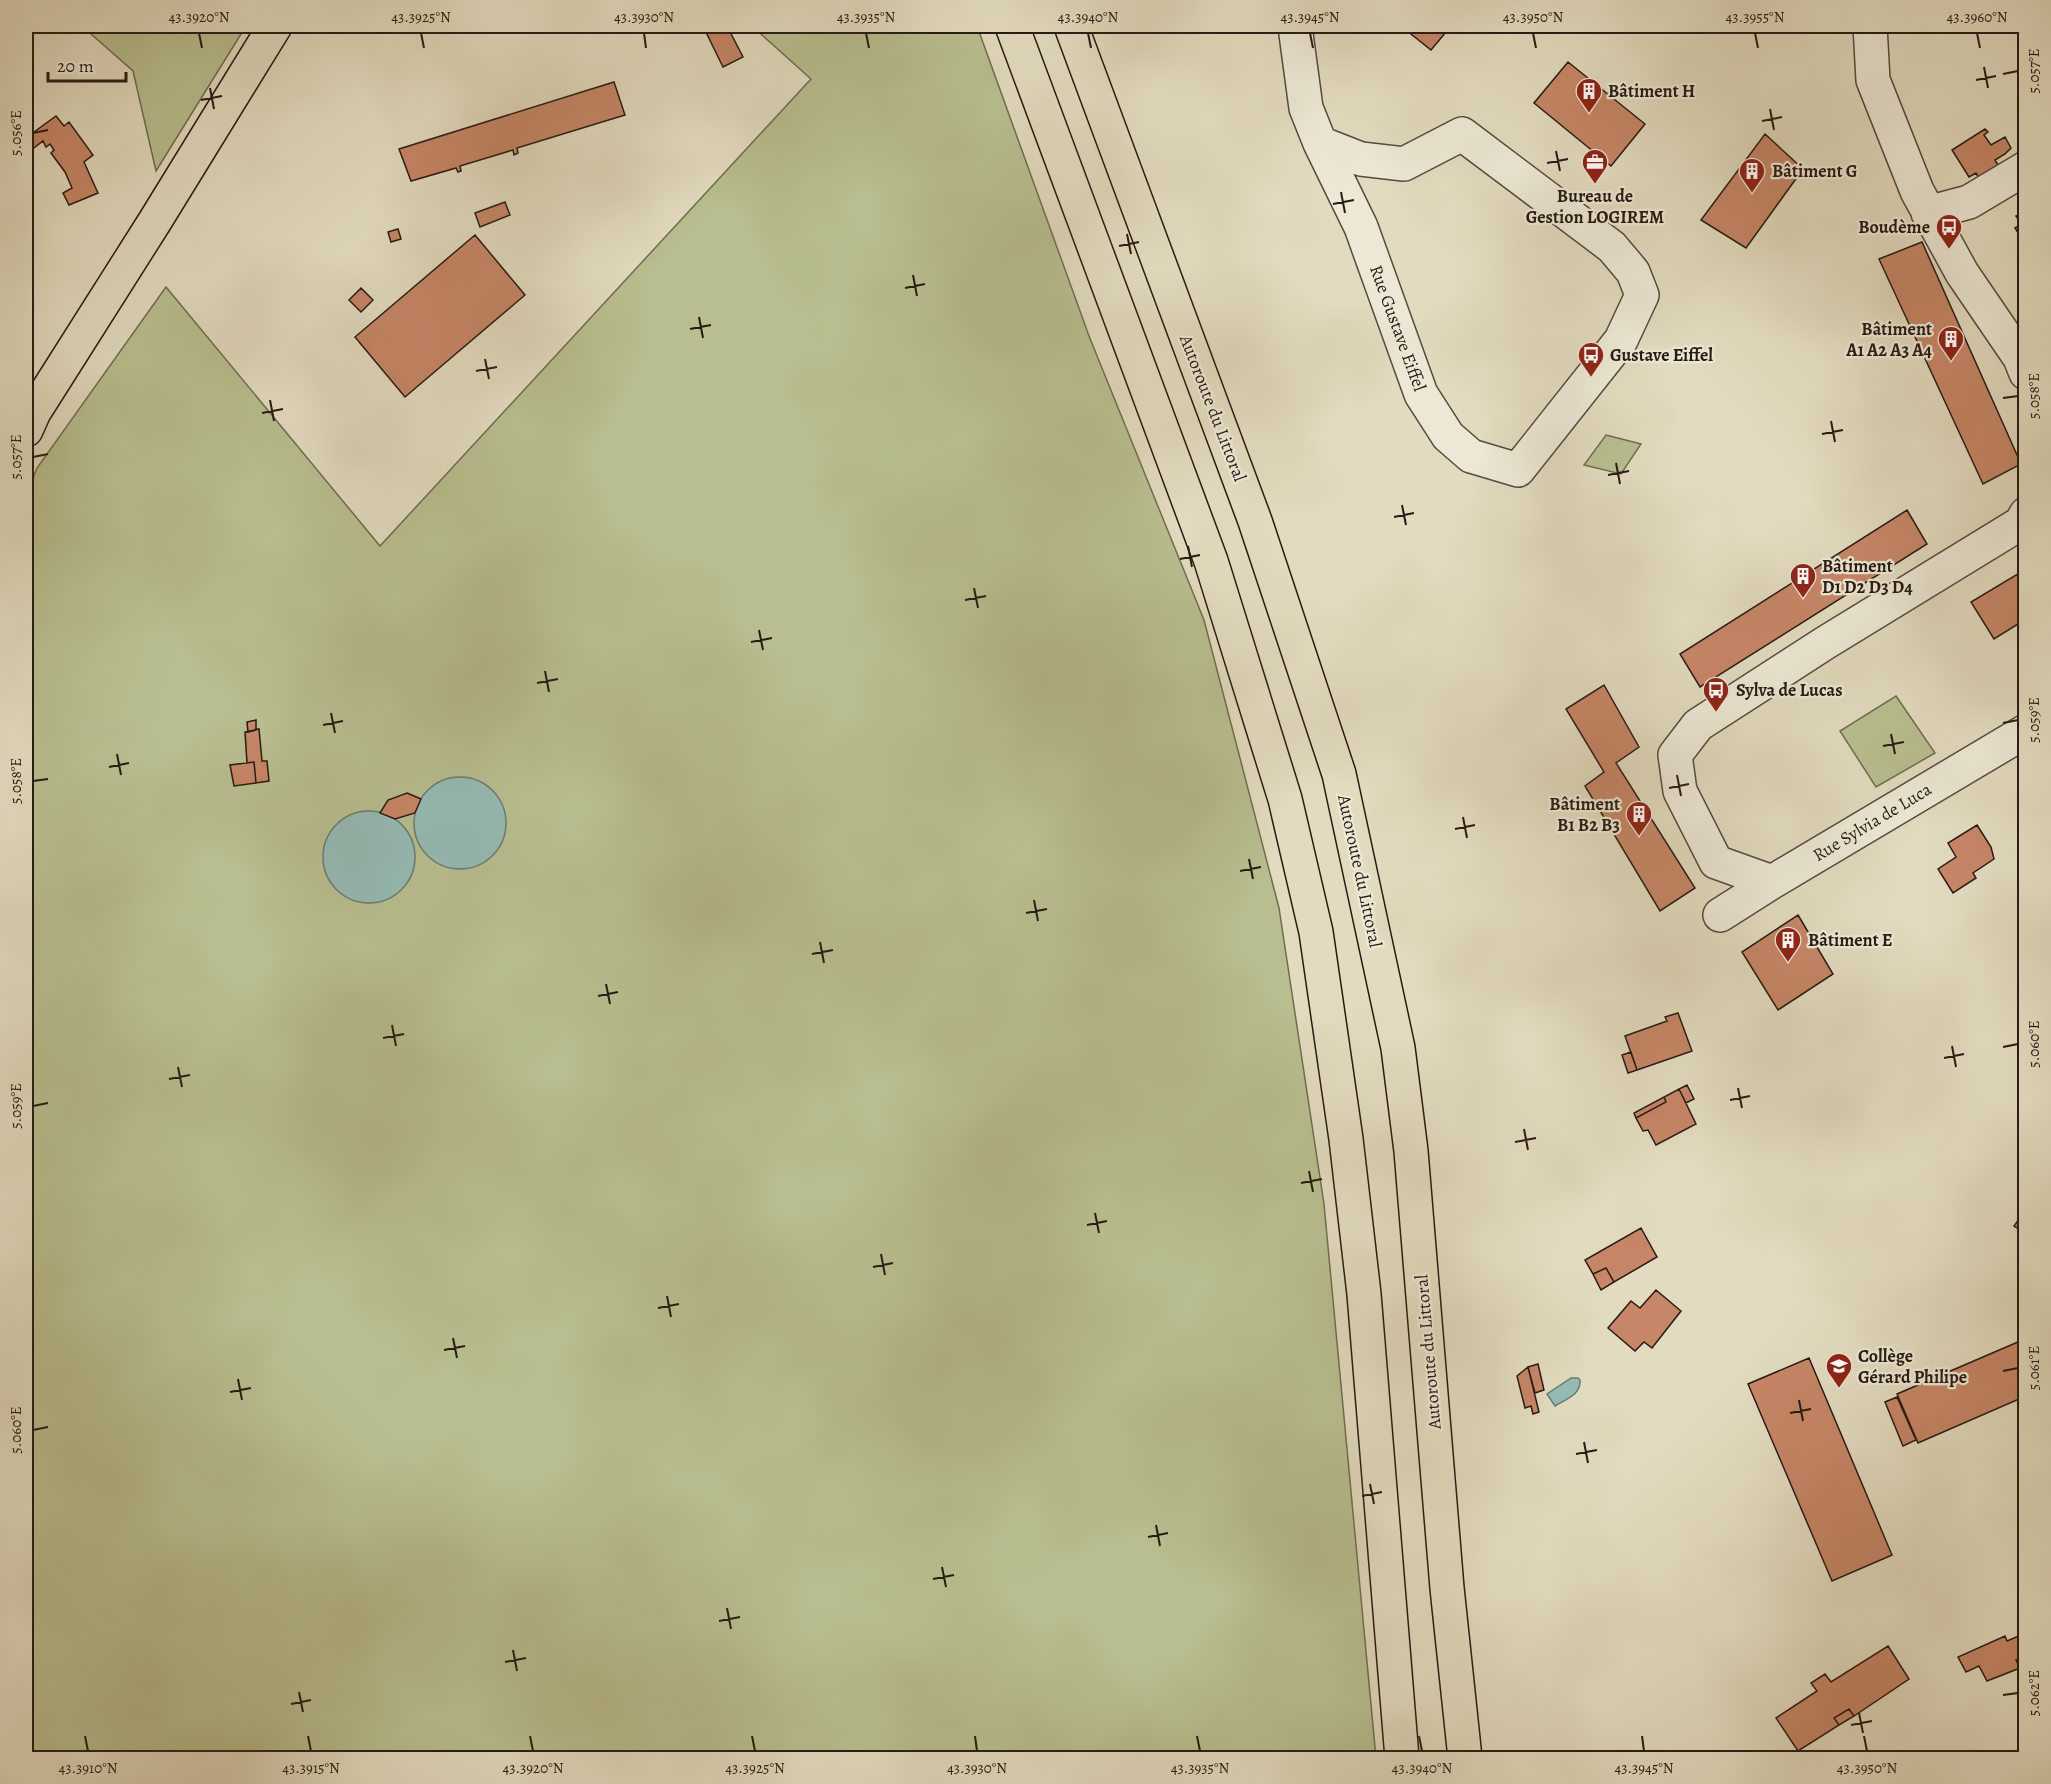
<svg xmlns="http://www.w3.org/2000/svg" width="2051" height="1784" font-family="Alegreya,serif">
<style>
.green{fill:#b8be8f;stroke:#706c52;stroke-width:1.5}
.water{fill:#95bbb4;stroke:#697b74;stroke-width:1.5}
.building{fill:#c68667;stroke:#271a14;stroke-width:1.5}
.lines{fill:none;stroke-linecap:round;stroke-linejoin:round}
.minor-casing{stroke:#564a3f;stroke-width:36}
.major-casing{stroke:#271a14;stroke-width:36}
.highway-casing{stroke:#271a14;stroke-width:36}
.minor{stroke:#ece8d5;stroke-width:33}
.major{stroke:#e2dbbf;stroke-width:33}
.highway{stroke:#e2dbbf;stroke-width:33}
.ticks{fill:none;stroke:#271a14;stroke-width:2}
.labels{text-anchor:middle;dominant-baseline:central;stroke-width:4.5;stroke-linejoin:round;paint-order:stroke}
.poi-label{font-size:18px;font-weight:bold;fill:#271a14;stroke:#ece8d5;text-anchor:start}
.street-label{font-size:18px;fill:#271a14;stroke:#ece8d5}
.neatline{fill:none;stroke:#271a14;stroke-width:2}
.ticks-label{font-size:15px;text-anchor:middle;fill:#271a14}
</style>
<rect width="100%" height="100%" fill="#e2dbbf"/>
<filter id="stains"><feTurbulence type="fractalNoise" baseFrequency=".00333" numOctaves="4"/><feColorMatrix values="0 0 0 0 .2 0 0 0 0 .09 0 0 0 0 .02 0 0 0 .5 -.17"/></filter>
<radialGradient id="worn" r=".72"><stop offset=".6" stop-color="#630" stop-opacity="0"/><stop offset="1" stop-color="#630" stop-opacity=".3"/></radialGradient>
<!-- green -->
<path class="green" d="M 82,26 L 246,26 L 156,171 L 133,71 Z
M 752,26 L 977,26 L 1089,336 L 1204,620 L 1279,908 L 1324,1204 L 1376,1758 L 26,1758 L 26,496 L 37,468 L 166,287 L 380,546 L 811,79 Z
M 1606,435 L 1641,444 L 1621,474 L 1584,465 Z
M 1896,696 L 1935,753 L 1876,787 L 1840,731 Z"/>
<!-- water -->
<path class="water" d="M414 823a46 46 0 1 1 92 0a46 46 0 1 1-92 0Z
M323 857a46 46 0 1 1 92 0a46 46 0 1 1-92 0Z
M 1571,1378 L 1578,1378 L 1580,1380 C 1581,1395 1566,1399 1555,1406 L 1547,1394 Z"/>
<!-- building -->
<path class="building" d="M 703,26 L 727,26 L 743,57 L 723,67 Z
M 1401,26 L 1451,26 L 1431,50 Z
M 1568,62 L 1645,124 L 1611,166 L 1534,103 Z
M 614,82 L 625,115 L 517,148 L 518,153 L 514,155 L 513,150 L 460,166 L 461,171 L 458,172 L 456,168 L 411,181 L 399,149 Z
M 56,116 L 64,126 L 69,122 L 93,155 L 84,162 L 98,193 L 69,205 L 63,193 L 72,188 L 65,172 L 51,153 L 54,150 L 50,144 L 46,147 L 43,141 L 30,151 L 26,145 L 26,138 Z
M 2026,123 L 2026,134 L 2020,127 Z
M 1985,129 L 1988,132 L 1984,135 L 1991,145 L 2005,137 L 2011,148 L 2005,154 L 1995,160 L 2003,173 L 1983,185 L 1976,173 L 1969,177 L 1952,150 Z
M 1765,134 L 1803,169 L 1746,248 L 1701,220 Z
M 505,202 L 510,215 L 480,227 L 475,213 Z
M 2026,211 L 2026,231 L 2016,216 Z
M 2021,224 L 2026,233 L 2020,236 L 2015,228 Z
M 398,229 L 401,239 L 391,242 L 388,232 Z
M 2026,233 L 2026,246 L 2020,236 Z
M 475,235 L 525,295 L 405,397 L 355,337 Z
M 1922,242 L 2021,464 L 1983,484 L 1879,259 Z
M 361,288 L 373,300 L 361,312 L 349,300 Z
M 1907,510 L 1927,544 L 1700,687 L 1680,654 Z
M 2026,569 L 2026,619 L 1994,639 L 1971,602 Z
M 1604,685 L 1639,747 L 1616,763 L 1695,888 L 1660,911 L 1585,786 L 1604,772 L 1566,709 Z
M 256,720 L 256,730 L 248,732 L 247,722 Z
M 259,729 L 262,761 L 267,761 L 269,781 L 256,783 L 254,762 L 247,763 L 245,732 Z
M 254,762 L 256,783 L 234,786 L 230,765 Z
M 407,793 L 421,799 L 415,813 L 395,819 L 380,813 L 388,800 Z
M 1977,825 L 1991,847 L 1994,859 L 1973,873 L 1976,878 L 1953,893 L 1938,869 L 1956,857 L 1948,843 Z
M 1798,915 L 1833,974 L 1778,1010 L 1742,952 Z
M 1678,1013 L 1692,1051 L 1637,1070 L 1625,1036 L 1667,1021 L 1665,1017 Z
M 1631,1052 L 1637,1070 L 1628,1073 L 1622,1055 Z
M 1687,1085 L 1694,1099 L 1686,1103 L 1679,1089 Z
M 1679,1089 L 1696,1124 L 1656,1145 L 1648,1130 L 1643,1131 L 1636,1118 L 1666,1102 L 1664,1097 Z
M 1664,1097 L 1666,1102 L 1636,1118 L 1634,1113 Z
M 2026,1209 L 2026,1234 L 2014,1226 Z
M 1641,1228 L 1657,1257 L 1614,1282 L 1606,1268 L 1593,1274 L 1585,1260 Z
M 1606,1268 L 1614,1282 L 1601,1290 L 1593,1274 Z
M 1656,1290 L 1681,1311 L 1652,1348 L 1644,1342 L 1635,1351 L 1608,1328 L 1631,1301 L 1640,1308 Z
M 2025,1339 L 2026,1396 L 1918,1443 L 1897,1394 Z
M 1809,1358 L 1892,1555 L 1832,1581 L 1748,1384 Z
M 1538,1364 L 1544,1390 L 1535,1393 L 1528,1367 Z
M 1528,1367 L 1539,1412 L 1533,1414 L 1531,1406 L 1525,1408 L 1517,1376 Z
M 1897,1397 L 1916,1440 L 1903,1446 L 1885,1402 Z
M 2026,1633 L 2026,1657 L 2016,1660 L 2020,1668 L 1987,1681 L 1979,1666 L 1966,1672 L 1958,1657 L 2005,1636 L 2007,1641 Z
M 1888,1646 L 1909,1679 L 1854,1716 L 1849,1709 L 1834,1718 L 1839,1725 L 1798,1751 L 1776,1718 L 1817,1691 L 1811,1683 L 1825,1674 L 1831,1682 Z
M 1849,1709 L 1854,1716 L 1839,1725 L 1834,1718 Z"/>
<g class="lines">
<!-- minor casing -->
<g class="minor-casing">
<path id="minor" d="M 1298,26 L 1296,34 L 1306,108 L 1320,143 L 1361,227 L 1421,394 L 1448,436 L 1471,456 L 1518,470 L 1621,340 L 1642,295 L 1633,272 L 1612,247 L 1462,134 L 1404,164 L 1361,159 L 1320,143
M 1870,26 L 1873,80 L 1917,191 L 1962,273 L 2020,358 L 2026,373
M 1928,213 L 1969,202 L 2026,168
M 1772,882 L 1716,862 L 1680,791 L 1675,755 L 1698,725 L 1825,643 L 2021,523 L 2026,514
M 1720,915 L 1772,882 L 2026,731"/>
</g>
<!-- major casing -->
<g class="major-casing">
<path id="major" d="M 26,430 L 34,412 L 155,221 L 275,26"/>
</g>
<!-- highway casing -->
<g class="highway-casing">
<path id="highway" d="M 1012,26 L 1211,561 L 1285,799 L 1316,932 L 1346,1139 L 1364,1294 L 1402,1758
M 1071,26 L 1255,521 L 1339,774 L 1398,1048 L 1411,1151 L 1447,1588 L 1465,1758"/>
</g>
<!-- minor -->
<use href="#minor" class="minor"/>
<!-- major -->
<use href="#major" class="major"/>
<!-- highway -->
<use href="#highway" class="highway"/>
</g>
<!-- ticks -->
<path class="ticks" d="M 199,33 L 202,48M 421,33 L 424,48M 644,33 L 646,48M 866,33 L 869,48M 1088,33 L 1091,48M 1310,33 L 1313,48M 1533,33 L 1536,48M 1755,33 L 1758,48M 1977,33 L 1980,48M 1984,67 L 1988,88M 2003,74 L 2018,71M 1976,80 L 1996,76M 210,88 L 214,109M 201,100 L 222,96M 1770,109 L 1774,130M 1762,121 L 1782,117M 33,133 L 48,130M 1556,151 L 1560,171M 1547,163 L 1568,159M 1341,192 L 1345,213M 1333,204 L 1354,200M 1127,234 L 1131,254M 1119,246 L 1139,242M 913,275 L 917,296M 905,288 L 925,284M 699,317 L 703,338M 690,329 L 711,325M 485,359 L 489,379M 476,371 L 497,367M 2003,398 L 2018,396M 270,400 L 274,421M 262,413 L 283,409M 1831,421 L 1835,442M 1822,434 L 1843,430M 33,457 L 48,454M 1616,463 L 1620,484M 1608,475 L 1629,471M 1402,505 L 1406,525M 1394,517 L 1414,513M 1188,546 L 1192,567M 1180,559 L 1200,555M 974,588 L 978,608M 965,600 L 986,596M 759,630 L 763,650M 751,642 L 772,638M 545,671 L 549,692M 537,683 L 558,679M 331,713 L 335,733M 2003,723 L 2018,720M 323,725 L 343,721M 1891,734 L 1895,754M 1883,746 L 1904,742M 117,754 L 121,775M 109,767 L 129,763M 1677,775 L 1681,796M 33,781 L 48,779M 1669,788 L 1689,784M 1463,817 L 1467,838M 1455,829 L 1475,825M 1249,859 L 1253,879M 1240,871 L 1261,867M 1034,900 L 1038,921M 1026,913 L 1047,909M 820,942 L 824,963M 812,954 L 833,950M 606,984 L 610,1004M 598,996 L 618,992M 392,1025 L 396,1046M 383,1038 L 404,1034M 1952,1046 L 1956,1067M 2003,1047 L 2018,1044M 1944,1058 L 1964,1054M 178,1067 L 182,1087M 169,1079 L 190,1075M 1738,1088 L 1742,1108M 1730,1100 L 1750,1096M 33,1106 L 48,1103M 1524,1129 L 1528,1150M 1515,1142 L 1536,1138M 1309,1171 L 1313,1192M 1301,1183 L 1322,1179M 1095,1213 L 1099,1233M 1087,1225 L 1107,1221M 881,1254 L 885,1275M 873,1267 L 893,1263M 667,1296 L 671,1317M 658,1308 L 679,1304M 453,1338 L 457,1358M 444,1350 L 465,1346M 2003,1371 L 2018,1368M 238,1379 L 242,1400M 230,1392 L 251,1388M 1799,1400 L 1803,1421M 1790,1413 L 1811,1409M 33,1430 L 48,1427M 1584,1442 L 1588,1463M 1576,1454 L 1597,1450M 1370,1484 L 1374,1504M 1362,1496 L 1382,1492M 1156,1525 L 1160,1546M 1148,1537 L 1168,1533M 942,1567 L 946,1587M 933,1579 L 954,1575M 727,1608 L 731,1629M 719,1621 L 740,1617M 513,1650 L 517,1671M 505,1662 L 526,1658M 299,1692 L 303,1712M 2003,1695 L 2018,1693M 291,1704 L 311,1700M 1859,1713 L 1863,1733M 1851,1725 L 1872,1721M 85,1736 L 88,1751M 308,1736 L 311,1751M 530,1736 L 533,1751M 752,1736 L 755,1751M 975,1736 L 977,1751M 1197,1736 L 1200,1751M 1419,1736 L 1422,1751M 1642,1736 L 1644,1751M 1864,1736 L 1867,1751"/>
<!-- icons -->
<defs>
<g id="building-pin" transform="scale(1.35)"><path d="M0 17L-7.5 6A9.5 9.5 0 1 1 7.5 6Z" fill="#8f2418" stroke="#ece8d5"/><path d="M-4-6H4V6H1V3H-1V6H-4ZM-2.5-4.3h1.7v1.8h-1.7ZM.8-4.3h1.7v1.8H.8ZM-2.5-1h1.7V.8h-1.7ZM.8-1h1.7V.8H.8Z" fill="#fff"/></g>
<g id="office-pin" transform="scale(1.35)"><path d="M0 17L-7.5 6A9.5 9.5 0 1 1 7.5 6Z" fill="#8f2418" stroke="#ece8d5"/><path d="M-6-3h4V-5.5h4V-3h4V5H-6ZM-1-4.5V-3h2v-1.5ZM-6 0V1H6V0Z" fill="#fff"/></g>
<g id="bus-pin" transform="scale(1.35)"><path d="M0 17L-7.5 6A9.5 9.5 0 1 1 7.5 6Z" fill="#8f2418" stroke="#ece8d5"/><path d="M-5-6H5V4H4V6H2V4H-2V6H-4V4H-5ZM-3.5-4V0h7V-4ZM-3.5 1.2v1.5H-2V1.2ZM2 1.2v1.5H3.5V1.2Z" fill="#fff"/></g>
<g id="school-pin" transform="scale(1.35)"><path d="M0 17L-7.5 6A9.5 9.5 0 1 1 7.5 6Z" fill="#8f2418" stroke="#ece8d5"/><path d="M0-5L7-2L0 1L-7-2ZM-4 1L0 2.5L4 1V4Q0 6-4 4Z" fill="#fff"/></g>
</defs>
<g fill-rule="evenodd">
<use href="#building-pin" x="1589" y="91"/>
<use href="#office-pin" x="1595" y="162"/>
<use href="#building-pin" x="1752" y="171"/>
<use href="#bus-pin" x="1949" y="227"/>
<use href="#building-pin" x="1951" y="339"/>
<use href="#bus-pin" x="1591" y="355"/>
<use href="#building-pin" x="1803" y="576"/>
<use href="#bus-pin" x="1716" y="690"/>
<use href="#building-pin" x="1639" y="814"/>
<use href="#building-pin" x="1788" y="940"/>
<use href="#school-pin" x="1839" y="1366"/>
</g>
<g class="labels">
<!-- poi labels -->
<g class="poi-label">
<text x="1608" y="91">Bâtiment H</text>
<text x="1772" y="171">Bâtiment G</text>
<text x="1595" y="196" text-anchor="middle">Bureau de<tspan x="1595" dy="21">Gestion LOGIREM</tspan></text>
<text x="1930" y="227" text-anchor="end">Boudème</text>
<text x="1932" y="329" text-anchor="end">Bâtiment<tspan x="1932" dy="21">A1 A2 A3 A4</tspan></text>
<text x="1610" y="355">Gustave Eiffel</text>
<text x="1822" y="566">Bâtiment<tspan x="1822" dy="21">D1 D2 D3 D4</tspan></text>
<text x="1736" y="690">Sylva de Lucas</text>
<text x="1620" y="804" text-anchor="end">Bâtiment<tspan x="1620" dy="21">B1 B2 B3</tspan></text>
<text x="1808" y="940">Bâtiment E</text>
<text x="1858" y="1356">Collège<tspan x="1858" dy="21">Gérard Philipe</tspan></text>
</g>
<!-- street labels -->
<g class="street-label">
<text transform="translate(1398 328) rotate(70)">Rue Gustave Eiffel</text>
<text transform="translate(1213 408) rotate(69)">Autoroute du Littoral</text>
<text transform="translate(1872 822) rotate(-31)">Rue Sylvia de Luca</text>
<text transform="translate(1360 871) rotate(78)">Autoroute du Littoral</text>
<text transform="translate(1428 1352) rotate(-95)">Autoroute du Littoral</text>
</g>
</g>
<!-- margin -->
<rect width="2051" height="1784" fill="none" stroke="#e2dbbf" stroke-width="66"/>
<!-- scale -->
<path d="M48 72v9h78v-9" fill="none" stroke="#271a14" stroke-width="3"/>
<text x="57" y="72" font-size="18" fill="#271a14" stroke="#ece8d5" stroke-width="4.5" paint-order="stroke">20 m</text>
<rect x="33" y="33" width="1985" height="1718" class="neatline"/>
<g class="ticks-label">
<text x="199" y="22">43.3920°N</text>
<text x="421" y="22">43.3925°N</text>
<text x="644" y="22">43.3930°N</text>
<text x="866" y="22">43.3935°N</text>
<text x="1088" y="22">43.3940°N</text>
<text x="1310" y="22">43.3945°N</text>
<text x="1533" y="22">43.3950°N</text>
<text x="1755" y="22">43.3955°N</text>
<text x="1977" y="22">43.3960°N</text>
<text transform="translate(2034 71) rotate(-90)" y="5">5.057°E</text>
<text transform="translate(16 133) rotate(-90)" y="5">5.056°E</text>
<text transform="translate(2034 396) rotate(-90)" y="5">5.058°E</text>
<text transform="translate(16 457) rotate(-90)" y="5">5.057°E</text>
<text transform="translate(2034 720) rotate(-90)" y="5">5.059°E</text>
<text transform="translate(16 781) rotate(-90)" y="5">5.058°E</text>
<text transform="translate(2034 1044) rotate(-90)" y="5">5.060°E</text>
<text transform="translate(16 1106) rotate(-90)" y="5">5.059°E</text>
<text transform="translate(2034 1368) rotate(-90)" y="5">5.061°E</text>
<text transform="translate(16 1430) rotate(-90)" y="5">5.060°E</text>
<text transform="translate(2034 1693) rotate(-90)" y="5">5.062°E</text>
<text x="88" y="1773">43.3910°N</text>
<text x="311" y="1773">43.3915°N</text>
<text x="533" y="1773">43.3920°N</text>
<text x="755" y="1773">43.3925°N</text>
<text x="977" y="1773">43.3930°N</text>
<text x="1200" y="1773">43.3935°N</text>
<text x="1422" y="1773">43.3940°N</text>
<text x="1644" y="1773">43.3945°N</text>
<text x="1867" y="1773">43.3950°N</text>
</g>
<rect width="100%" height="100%" filter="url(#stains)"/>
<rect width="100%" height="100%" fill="url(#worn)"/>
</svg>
